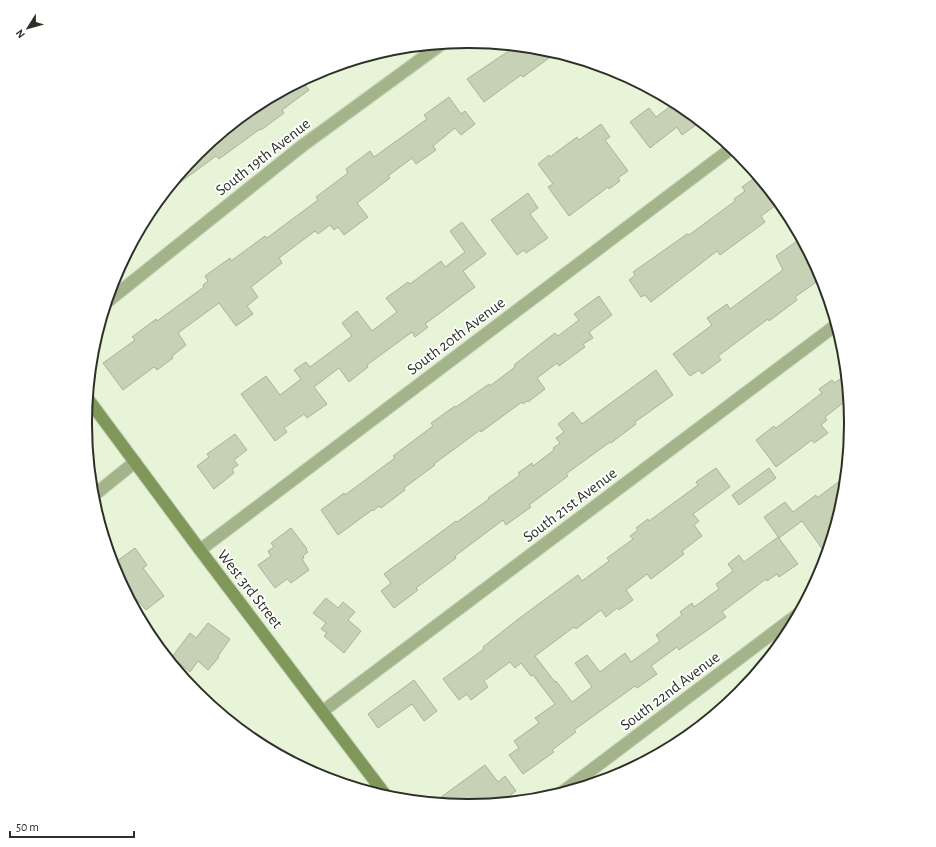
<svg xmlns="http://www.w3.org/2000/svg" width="936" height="847" font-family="'Alegreya Sans',sans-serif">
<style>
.building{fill:#c6d1b6;stroke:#a8b399}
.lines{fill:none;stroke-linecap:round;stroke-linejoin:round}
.street-casing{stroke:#c6d1b8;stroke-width:14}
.secondary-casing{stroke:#c6d1b8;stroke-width:14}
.street{stroke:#a3b48b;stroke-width:12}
.secondary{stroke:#7f9759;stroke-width:12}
.labels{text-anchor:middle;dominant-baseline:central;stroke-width:3.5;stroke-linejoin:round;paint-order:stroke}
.street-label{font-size:16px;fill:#2c3026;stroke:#fff}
.rim{fill:none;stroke:#2c3026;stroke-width:2}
</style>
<rect width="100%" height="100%" fill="#e8f4d8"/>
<!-- building -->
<path class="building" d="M 516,46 L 543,48 L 556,53 L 523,77 L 521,75 L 484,102 L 467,79 Z
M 302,81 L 309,90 L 282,110 L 284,113 L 261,130 L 260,129 L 219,159 L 216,156 L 178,184 L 175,181 L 198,153 L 256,105 Z
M 449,97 L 461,114 L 465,111 L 475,124 L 461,135 L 455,128 L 433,146 L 436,150 L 416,164 L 412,158 L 388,176 L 390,178 L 357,203 L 368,217 L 344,235 L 338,227 L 334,230 L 330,225 L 318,234 L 315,231 L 279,258 L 282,263 L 251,287 L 258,297 L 247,306 L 253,314 L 236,326 L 219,303 L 178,333 L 186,345 L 172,356 L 173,358 L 157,370 L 154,367 L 123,390 L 103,363 L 135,340 L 132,337 L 156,319 L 157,321 L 204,287 L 203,285 L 208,281 L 205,276 L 230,258 L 231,261 L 265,236 L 267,238 L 318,200 L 316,197 L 348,173 L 346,169 L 370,151 L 374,157 L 427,119 L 424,115 Z
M 675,103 L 700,122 L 682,135 L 677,127 L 650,148 L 630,122 L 649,108 L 656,117 Z
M 601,124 L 610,137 L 605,140 L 628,171 L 618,178 L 620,181 L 609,189 L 608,187 L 569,216 L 548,187 L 553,184 L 538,164 L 549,155 L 550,157 L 577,137 L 579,140 Z
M 757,176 L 779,203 L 761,216 L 765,222 L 720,255 L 717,251 L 651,302 L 645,295 L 641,297 L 629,280 L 635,275 L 633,272 L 687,234 L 689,235 L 735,201 L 734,199 L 745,191 L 742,187 Z
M 528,193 L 538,208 L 530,214 L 548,238 L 526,253 L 524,250 L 517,255 L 491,220 Z
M 462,222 L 486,254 L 463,271 L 475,287 L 425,324 L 428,327 L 415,337 L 412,332 L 367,365 L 368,367 L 349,382 L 339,368 L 314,387 L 327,404 L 307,418 L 304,414 L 284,428 L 287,432 L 275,441 L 241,394 L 266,376 L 280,395 L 301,379 L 294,370 L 306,362 L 310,367 L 352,336 L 342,323 L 357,311 L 372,331 L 397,312 L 386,298 L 408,282 L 410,284 L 441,261 L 445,267 L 465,252 L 450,231 Z
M 801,238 L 822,278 L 795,297 L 797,300 L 769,321 L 768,319 L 718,356 L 721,360 L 702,374 L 699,370 L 690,376 L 673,354 L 712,325 L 707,318 L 727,304 L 730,309 L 783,270 L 776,256 Z
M 599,296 L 612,315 L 589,332 L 593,338 L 583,344 L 585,347 L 559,366 L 557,363 L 537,378 L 545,389 L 528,402 L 527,401 L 523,404 L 522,402 L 481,432 L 480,430 L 434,464 L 435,465 L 404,488 L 405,490 L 381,508 L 379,506 L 373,511 L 372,510 L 338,535 L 321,510 L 344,493 L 345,495 L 395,458 L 393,456 L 433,426 L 431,423 L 455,406 L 456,407 L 489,384 L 490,386 L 515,367 L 514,365 L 555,333 L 558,336 L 579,320 L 574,314 Z
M 656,370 L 673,395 L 635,422 L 636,424 L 611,443 L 610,442 L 566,474 L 568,476 L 529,505 L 531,507 L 506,525 L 503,520 L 455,556 L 456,558 L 416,588 L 418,590 L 394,608 L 381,591 L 391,583 L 384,574 L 456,521 L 457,522 L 489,499 L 488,498 L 520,475 L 518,473 L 532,463 L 533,466 L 554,450 L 553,448 L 560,443 L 556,438 L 564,432 L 558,424 L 573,412 L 582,424 Z
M 846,375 L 848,399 L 825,417 L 827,420 L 821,425 L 828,433 L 814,443 L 812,440 L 776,467 L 756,440 L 774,426 L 776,428 L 822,393 L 819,389 L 832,380 L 834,383 Z
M 235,434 L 247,450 L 234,460 L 238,465 L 232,469 L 234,473 L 214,489 L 197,466 L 209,457 L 207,454 Z
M 716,468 L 730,487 L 693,514 L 699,521 L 694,525 L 702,536 L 682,551 L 684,554 L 651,579 L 647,574 L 626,590 L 633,600 L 619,610 L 617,608 L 606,617 L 601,610 L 576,629 L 574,627 L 535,656 L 555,682 L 556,681 L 572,702 L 592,687 L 575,663 L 587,655 L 600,672 L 625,653 L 631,662 L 660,641 L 656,635 L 682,615 L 680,612 L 692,603 L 694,607 L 719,589 L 716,584 L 733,571 L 728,564 L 739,555 L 744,562 L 778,537 L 798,564 L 779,577 L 777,574 L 767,581 L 766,579 L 722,612 L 726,617 L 679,650 L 677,647 L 651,666 L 657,674 L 637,688 L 635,686 L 574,730 L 576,732 L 552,750 L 554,752 L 523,774 L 509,755 L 519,748 L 514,741 L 539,723 L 535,718 L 555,704 L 533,675 L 531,676 L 521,663 L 515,668 L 510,662 L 484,681 L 488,687 L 471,700 L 467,694 L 459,700 L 443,679 L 484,649 L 483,647 L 517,620 L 578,575 L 582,581 L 609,561 L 607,558 L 633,539 L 630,536 L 638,530 L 636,528 L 648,519 L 649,521 L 698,485 L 696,482 Z
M 769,468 L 776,478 L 739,505 L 732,495 Z
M 845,477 L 843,497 L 837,501 L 839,504 L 834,508 L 839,513 L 826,554 L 802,521 L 779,538 L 764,517 L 785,502 L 793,512 L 816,495 L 817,498 Z
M 291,528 L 307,549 L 306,550 L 308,552 L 303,556 L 304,558 L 302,559 L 309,570 L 291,583 L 287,579 L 275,588 L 258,565 L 271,556 L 268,551 L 274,547 L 271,543 Z
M 135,548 L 147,565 L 143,568 L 164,596 L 146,610 L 127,588 L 128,587 L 114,568 L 113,564 Z
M 326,598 L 338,608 L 343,602 L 355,612 L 348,620 L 361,631 L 344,653 L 324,636 L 327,633 L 321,629 L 326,623 L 313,613 Z
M 208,623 L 230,639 L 218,656 L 219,657 L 208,670 L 198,661 L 190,672 L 172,657 L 190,633 L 196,638 Z
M 414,680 L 437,711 L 424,721 L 412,704 L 378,728 L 368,714 Z
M 485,765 L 498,782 L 505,776 L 516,791 L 499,803 L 468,806 L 433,803 Z"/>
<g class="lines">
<!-- street casing -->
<g class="street-casing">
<path id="street" d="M 107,302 L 302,146 L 443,43
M 93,496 L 135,462
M 200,550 L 732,148
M 323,711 L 836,325
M 561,793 L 798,614"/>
</g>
<!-- secondary casing -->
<g class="secondary-casing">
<path id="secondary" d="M 88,399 L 200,550 L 387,797"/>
</g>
<!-- street -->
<use href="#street" class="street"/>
<!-- secondary -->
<use href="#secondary" class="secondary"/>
</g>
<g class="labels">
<!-- street labels -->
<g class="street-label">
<text transform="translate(263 157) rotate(-38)">South 19th Avenue</text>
<text transform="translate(456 336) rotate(-37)">South 20th Avenue</text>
<text transform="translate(570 505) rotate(-37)">South 21st Avenue</text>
<text transform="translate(250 589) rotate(52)">West 3rd Street</text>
<text transform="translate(670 691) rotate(-37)">South 22nd Avenue</text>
</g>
</g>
<!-- crop -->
<path d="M0 0H936V847H0ZM467 48H469A375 375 0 0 1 844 423V424A375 375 0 0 1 469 799H467A375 375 0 0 1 92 424V423A375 375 0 0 1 467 48Z" fill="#fff" fill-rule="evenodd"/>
<path class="rim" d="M467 48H469A375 375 0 0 1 844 423V424A375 375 0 0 1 469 799H467A375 375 0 0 1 92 424V423A375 375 0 0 1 467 48Z"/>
<!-- north arrow -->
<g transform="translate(28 28) rotate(233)" stroke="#ffffff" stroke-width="3" paint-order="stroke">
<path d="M0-3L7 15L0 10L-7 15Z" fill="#2c3026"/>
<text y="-6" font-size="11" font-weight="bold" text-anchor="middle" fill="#2c3026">N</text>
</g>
<!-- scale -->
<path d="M10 831v6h124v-6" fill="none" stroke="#2c3026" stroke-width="2"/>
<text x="16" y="831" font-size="12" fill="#2c3026" stroke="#ffffff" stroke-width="3" paint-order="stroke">50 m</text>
</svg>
